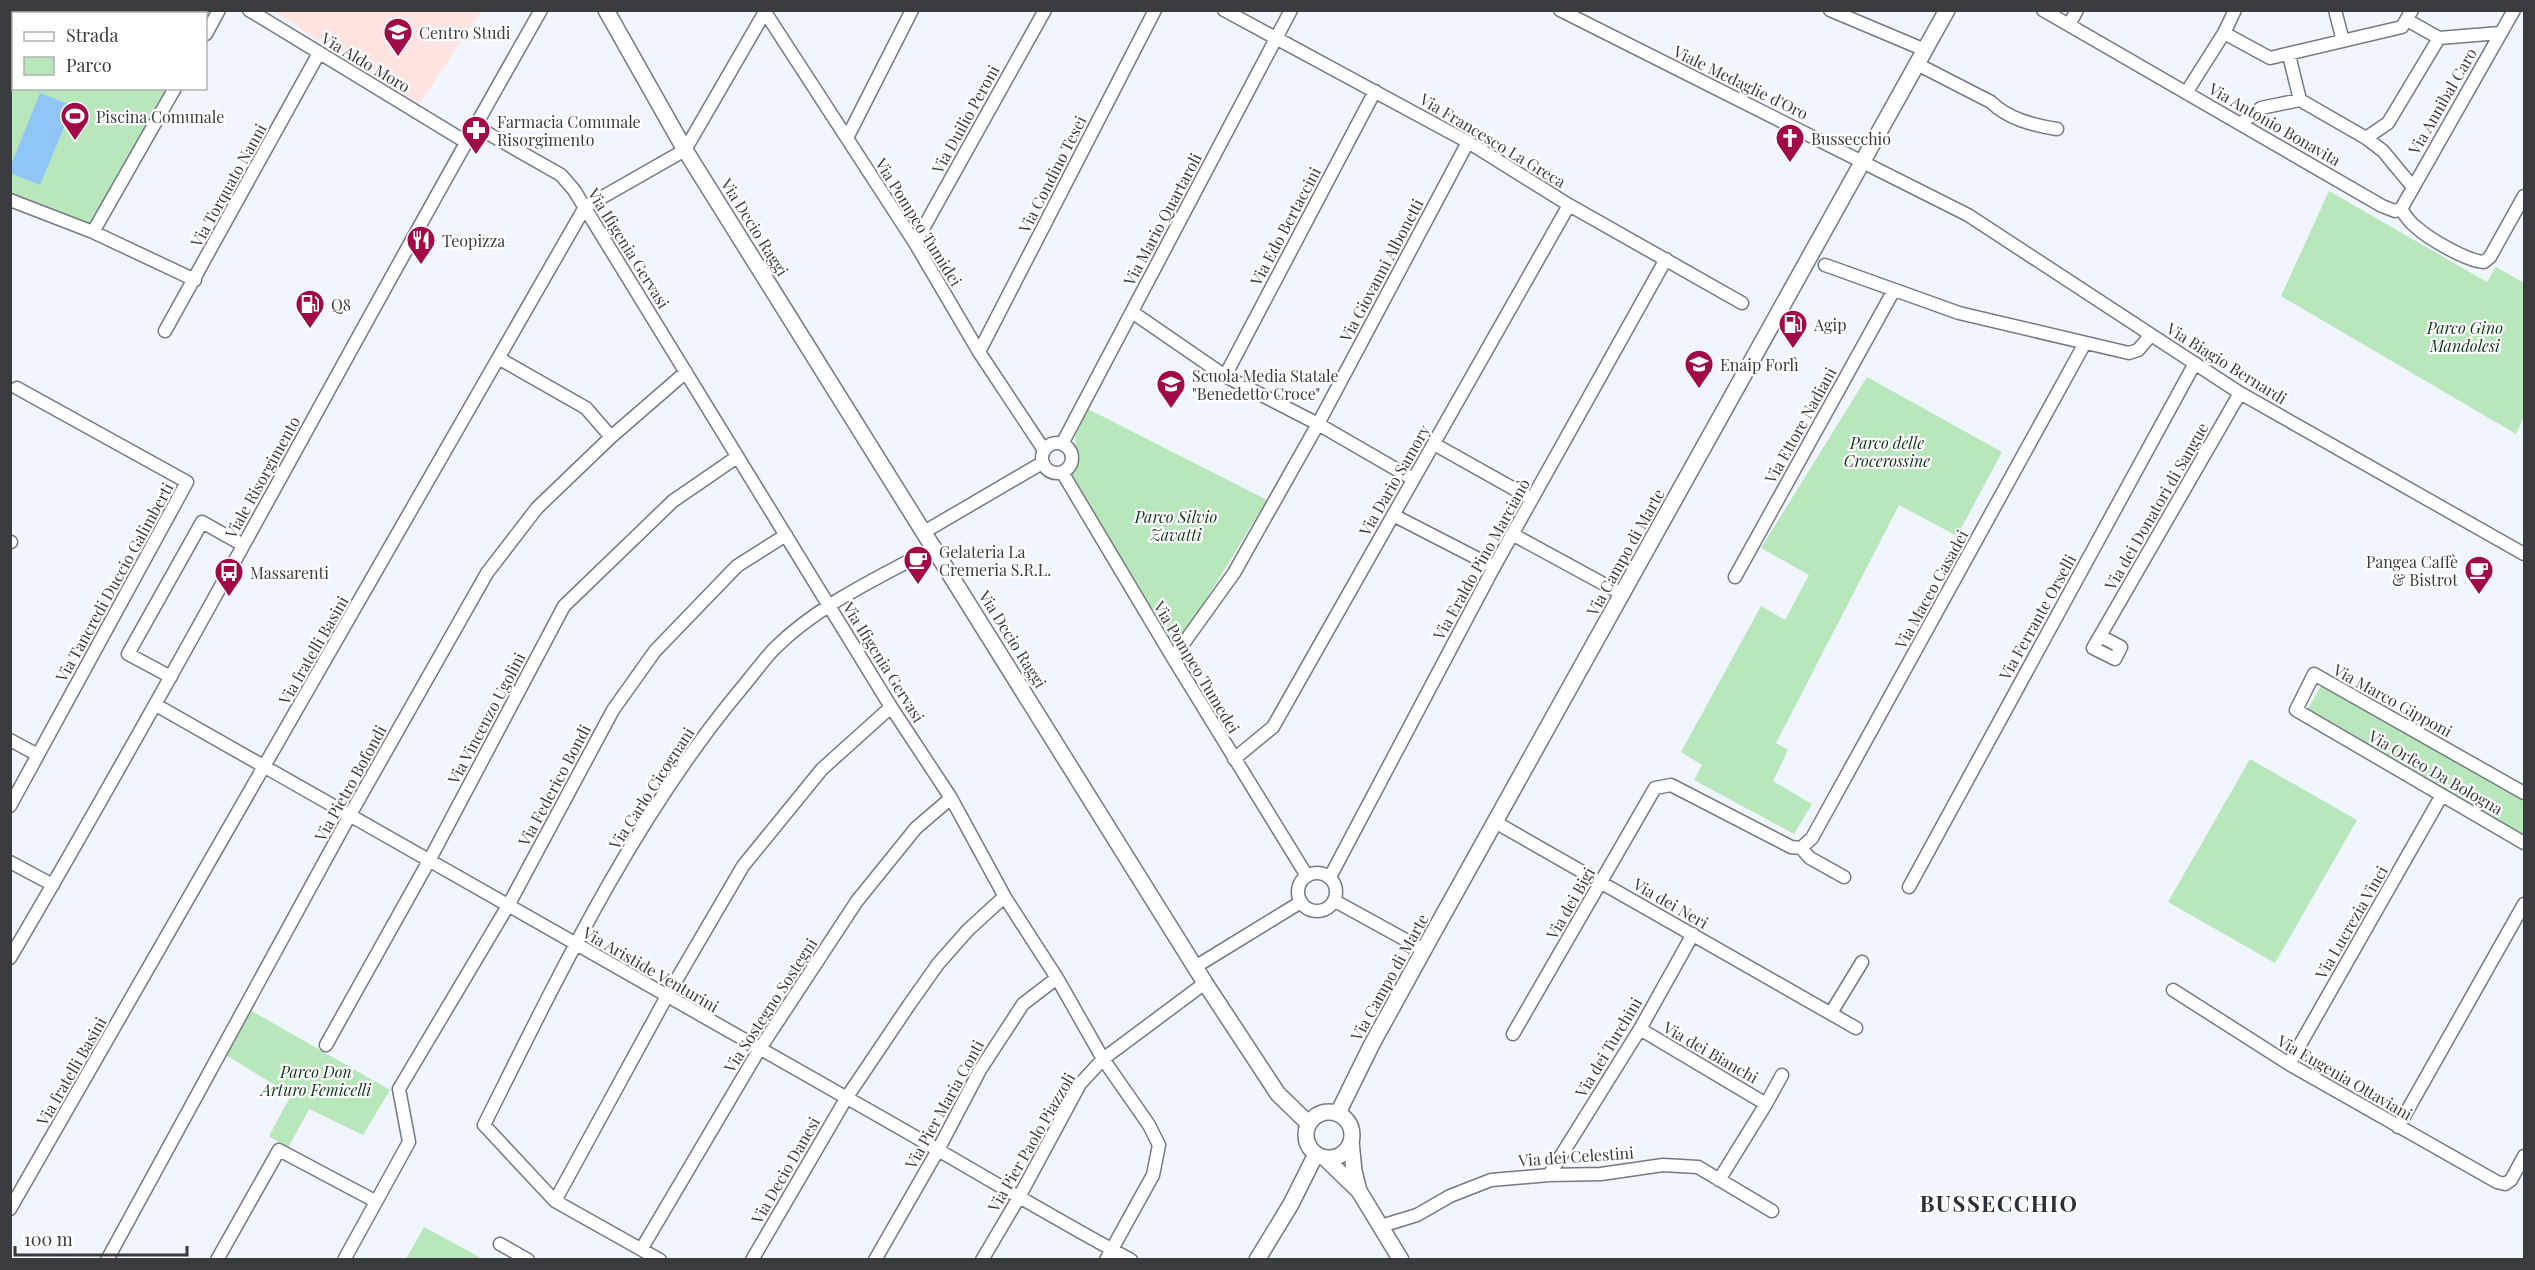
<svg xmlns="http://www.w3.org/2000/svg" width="2535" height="1270" font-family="'Playfair Display',serif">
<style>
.education{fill:#ffe4e2}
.green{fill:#b8e7bb}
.water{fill:#90c6f7}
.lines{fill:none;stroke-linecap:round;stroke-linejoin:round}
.minor-casing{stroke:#757983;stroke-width:15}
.major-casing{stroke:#757983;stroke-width:18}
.minor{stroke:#fff;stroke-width:12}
.major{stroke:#fff;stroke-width:15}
.labels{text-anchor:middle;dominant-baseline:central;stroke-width:4.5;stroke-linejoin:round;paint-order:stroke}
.poi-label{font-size:16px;fill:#393b3f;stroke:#fff;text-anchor:start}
.street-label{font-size:16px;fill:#393b3f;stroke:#fff}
.park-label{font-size:16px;font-style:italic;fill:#0f3616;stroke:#fff}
.district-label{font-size:22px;font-weight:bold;letter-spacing:1.5px;fill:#2c3038;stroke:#fff}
</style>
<rect width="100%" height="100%" fill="#f1f5fd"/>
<!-- education -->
<path class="education" d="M 273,11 L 481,11 L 419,104 Z"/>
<!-- green -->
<path class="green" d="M 10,11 L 214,11 L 206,25 L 206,14 L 14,14 L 14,88 L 170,89 L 92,227 L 11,194 Z
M 2329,191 L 2487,282 L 2496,267 L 2524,283 L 2524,417 L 2516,434 L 2281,296 Z
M 1867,377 L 2002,452 L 1957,536 L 1899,505 L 1776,743 L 1788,750 L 1773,781 L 1812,804 L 1794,834 L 1694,780 L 1702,765 L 1681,752 L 1761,606 L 1785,620 L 1809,575 L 1761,548 Z
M 1088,409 L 1267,500 L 1175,650 L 1072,475 L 1077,457 L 1075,436 Z
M 2321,686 L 2524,801 L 2524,835 L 2307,710 Z
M 2250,759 L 2357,820 L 2275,963 L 2168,902 Z
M 250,1010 L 390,1090 L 363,1135 L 309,1109 L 288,1148 L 269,1136 L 291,1095 L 226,1055 Z
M 424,1227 L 483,1259 L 406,1259 Z"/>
<!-- water -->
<path class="water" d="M 40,93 L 73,106 L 40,185 L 10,173 L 11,165 Z"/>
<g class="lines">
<!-- minor casing -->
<g class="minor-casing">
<path id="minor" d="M 249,10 L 466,142
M 1224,10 L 1468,142 L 1569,205 L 1742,303
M 1560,10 L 1968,215 L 2240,393 L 2524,554
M 1830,10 L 1925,50
M 2043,10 L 2382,206 L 2395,211 L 2401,209
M 2335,10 L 2343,41
M 765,12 L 915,243 L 979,352 L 1044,450
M 2407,20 L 2439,38
M 2069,25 L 2077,10
M 2224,33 L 2270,58 L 2402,27 L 2412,10
M 206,34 L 219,10
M 2439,38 L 2500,33
M 2289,55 L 2300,100
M 1917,64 L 1991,102 C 2008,119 2033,125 2057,129
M 2186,93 L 2224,33 L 2235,10
M 2240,124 L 2261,108 L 2300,100 L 2366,138 L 2383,151 L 2412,186
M 475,126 L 561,175 L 574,190 L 891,707 L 951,798 L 1006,899 L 1057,978 L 1103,1059 L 1149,1125 L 1159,1145 L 1153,1175 L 1106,1260
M 847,138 L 912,10
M 2366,138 L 2388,123 L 2439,38
M 10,200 L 93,232 L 195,280
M 2401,209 L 2514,10
M 2401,209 C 2405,215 2409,222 2416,227 C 2429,239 2467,261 2484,262 L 2490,257 L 2524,196
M 93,232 L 175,88
M 915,243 L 1045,10
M 1825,265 L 1959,313 L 2129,353 L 2138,350 L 2151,335
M 1132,312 L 1225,376 L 1318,424 L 1413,479
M 165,331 L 319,53
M 979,352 L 1155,10
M 500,359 L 586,408 L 611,437
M 1225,376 L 1375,91
M1042 458a15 15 0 1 1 30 0a15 15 0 1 1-30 0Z
M 1062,444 L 1291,10
M 1434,444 L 1532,499
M 1062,472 L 1173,658 L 1307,876
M 1393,515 L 1494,567
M 924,532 L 1042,463
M 1512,534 L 1622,594
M 10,542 L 11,542
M 1735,577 L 1894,290
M 2100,636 L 2093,648 L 2115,659 L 2121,647 L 2100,636 L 2240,393
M 1173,658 L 1234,573 L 1318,424 L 1468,142
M 171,677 L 128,654 L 202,522 L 243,545
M 156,705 C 387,834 616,969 847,1098 C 942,1151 1035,1208 1131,1260
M 10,740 L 38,755
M 1234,759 L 1273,727 L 1569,205
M 2524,793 L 2314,674 L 2296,710 L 2524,843
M 10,806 L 187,482 L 17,388
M 1495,822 L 1856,1028
M 1801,848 L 1812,838 L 2085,343
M 10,862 L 53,885
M1298 892a19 19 0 1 1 38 0a19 19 0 1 1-38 0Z
M 1330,877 L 1494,567 L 1666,259
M 1909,887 L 2195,363
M 1335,901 L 1424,950
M 10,958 C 193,646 361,325 541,10
M 1195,967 L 1301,902
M 2173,990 L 2289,1064 L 2497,1182 L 2505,1184 L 2511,1180 L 2524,1156
M 1831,1013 L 1862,962
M 1640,1029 L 1766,1104 L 1719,1180
M 1513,1034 L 1655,788 L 1671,785 L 1791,847 L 1801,848 L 1810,858 L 1844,877
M 326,1045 L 430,859 L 564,606 L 673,501 L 737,457
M 2289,1064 L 2442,795
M 1766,1104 L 1782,1075
M 2398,1127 L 2524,904
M 1549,1175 L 1640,1029 L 1693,934
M 555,1201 L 667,996 L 743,866 L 822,769 L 891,707
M 10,1209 L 585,207 L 685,150 L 766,10
M 1381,1226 L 1417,1215 L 1450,1196 L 1491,1180 L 1549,1175 L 1601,1174 L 1663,1165 L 1698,1167 L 1772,1211
M 500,1244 L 528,1260
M 642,1248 L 759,1050 L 857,901 L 916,828 L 951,798
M 107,1260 L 351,813 L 487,573 L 537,508 L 611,437 L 686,372
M 217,1260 L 279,1150 L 375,1201
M 344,1260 L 409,1142 L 399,1089 L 509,904 L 613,710 L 655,651 L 737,566 L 786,535
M 660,1260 L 555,1201 L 484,1125 C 558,977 631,823 736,695 C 749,680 761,663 774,649 C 819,604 880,577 935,547
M 752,1260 L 847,1097 L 909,1005 L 938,964 L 968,930 L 1004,897
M 875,1260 L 938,1150 L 980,1070 L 1023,1004 L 1057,978
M 982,1260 L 1018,1199 L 1080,1084 L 1103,1059 L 1205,983"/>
</g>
<!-- major casing -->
<g class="major-casing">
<path id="major" d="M 606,10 L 685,150 L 1205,983 L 1278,1094 L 1308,1123
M1306 1135a23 23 0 1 1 46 0a23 23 0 1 1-46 0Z
M 1338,1113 L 1372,1044 L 1432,935 L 1947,10
M 1351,1141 L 1354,1171 L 1359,1191
M 1325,1158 L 1359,1191 L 1401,1260
M 1257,1260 L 1291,1204 L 1316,1154"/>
</g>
<!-- minor -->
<use href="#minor" class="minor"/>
<!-- major -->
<use href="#major" class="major"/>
</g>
<!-- icons -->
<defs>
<g id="school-pin" transform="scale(1.5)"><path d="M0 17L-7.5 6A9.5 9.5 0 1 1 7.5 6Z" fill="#a20947" stroke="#fff"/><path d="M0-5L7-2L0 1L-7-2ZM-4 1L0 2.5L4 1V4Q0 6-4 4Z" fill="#fff"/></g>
<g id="stadium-pin" transform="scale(1.5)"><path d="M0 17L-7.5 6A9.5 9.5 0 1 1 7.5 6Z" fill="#a20947" stroke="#fff"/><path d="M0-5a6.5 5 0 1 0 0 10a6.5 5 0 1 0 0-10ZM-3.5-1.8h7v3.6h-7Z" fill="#fff"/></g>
<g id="pharmacy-pin" transform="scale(1.5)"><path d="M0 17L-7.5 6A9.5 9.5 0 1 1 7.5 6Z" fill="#a20947" stroke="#fff"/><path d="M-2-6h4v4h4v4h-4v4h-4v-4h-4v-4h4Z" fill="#fff"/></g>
<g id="church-pin" transform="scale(1.5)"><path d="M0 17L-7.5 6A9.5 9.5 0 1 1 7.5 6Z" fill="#a20947" stroke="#fff"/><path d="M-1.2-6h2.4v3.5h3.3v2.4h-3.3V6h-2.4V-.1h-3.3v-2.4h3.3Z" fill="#fff"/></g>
<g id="restaurant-pin" transform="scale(1.5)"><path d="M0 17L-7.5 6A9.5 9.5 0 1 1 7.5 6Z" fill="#a20947" stroke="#fff"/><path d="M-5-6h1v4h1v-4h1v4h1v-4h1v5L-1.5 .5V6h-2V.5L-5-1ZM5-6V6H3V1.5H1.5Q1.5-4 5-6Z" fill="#fff"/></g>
<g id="fuel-pin" transform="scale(1.5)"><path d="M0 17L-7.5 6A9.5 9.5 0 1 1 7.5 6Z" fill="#a20947" stroke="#fff"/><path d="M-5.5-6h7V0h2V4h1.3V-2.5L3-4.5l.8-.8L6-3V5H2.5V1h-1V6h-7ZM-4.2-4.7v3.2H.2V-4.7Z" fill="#fff"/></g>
<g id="cafe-pin" transform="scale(1.5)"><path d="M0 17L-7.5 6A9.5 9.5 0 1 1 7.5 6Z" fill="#a20947" stroke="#fff"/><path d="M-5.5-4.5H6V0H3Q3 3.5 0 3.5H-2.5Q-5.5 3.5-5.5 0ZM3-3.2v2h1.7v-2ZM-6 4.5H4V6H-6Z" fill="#fff"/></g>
<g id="bus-pin" transform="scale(1.5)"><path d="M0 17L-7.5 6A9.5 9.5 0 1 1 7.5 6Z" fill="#a20947" stroke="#fff"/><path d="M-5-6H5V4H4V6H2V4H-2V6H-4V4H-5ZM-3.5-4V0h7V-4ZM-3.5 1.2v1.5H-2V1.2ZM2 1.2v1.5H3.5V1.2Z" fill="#fff"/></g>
</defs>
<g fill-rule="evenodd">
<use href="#school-pin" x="398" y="32"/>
<use href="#stadium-pin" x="75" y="116"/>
<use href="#pharmacy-pin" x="476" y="130"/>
<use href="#church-pin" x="1790" y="138"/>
<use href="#restaurant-pin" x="421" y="240"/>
<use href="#fuel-pin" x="310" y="304"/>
<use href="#fuel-pin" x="1793" y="324"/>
<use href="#school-pin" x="1699" y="364"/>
<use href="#school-pin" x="1171" y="384"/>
<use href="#cafe-pin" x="918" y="560"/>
<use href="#cafe-pin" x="2479" y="570"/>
<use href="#bus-pin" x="229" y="572"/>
</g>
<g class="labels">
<!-- poi labels -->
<g class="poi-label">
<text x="419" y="32">Centro Studi</text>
<text x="96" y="116">Piscina Comunale</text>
<text x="497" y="121">Farmacia Comunale<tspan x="497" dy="18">Risorgimento</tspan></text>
<text x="1811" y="138">Bussecchio</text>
<text x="442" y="240">Teopizza</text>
<text x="331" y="304">Q8</text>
<text x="1814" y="324">Agip</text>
<text x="1720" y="364">Enaip Forlì</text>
<text x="1192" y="375">Scuola Media Statale<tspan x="1192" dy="18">"Benedetto Croce"</tspan></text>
<text x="939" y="551">Gelateria La<tspan x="939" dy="18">Cremeria S.R.L.</tspan></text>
<text x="2458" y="561" text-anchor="end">Pangea Caffè<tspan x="2458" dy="18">&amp; Bistrot</tspan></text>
<text x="250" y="572">Massarenti</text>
</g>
<!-- street labels -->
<g class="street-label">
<text transform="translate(366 62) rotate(31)">Via Aldo Moro</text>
<text transform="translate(1741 82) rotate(26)">Viale Medaglie d'Oro</text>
<text transform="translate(2442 101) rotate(-60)">Via Annibal Caro</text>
<text transform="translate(965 119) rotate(-61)">Via Duilio Peroni</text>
<text transform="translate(2275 124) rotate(30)">Via Antonio Bonavita</text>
<text transform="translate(1493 140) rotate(31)">Via Francesco La Greca</text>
<text transform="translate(1052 174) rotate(-63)">Via Condino Tesei</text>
<text transform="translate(228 185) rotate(-61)">Via Torquato Nanni</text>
<text transform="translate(1162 219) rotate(-62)">Via Mario Quartaroli</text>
<text transform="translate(919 222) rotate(58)">Via Pompeo Tumidei</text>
<text transform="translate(1285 226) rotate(-62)">Via Edo Bertaccini</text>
<text transform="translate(755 227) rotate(58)">Via Decio Raggi</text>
<text transform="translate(629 248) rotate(58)">Via Ifigenia Gervasi</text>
<text transform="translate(1381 270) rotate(-62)">Via Giovanni Albonetti</text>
<text transform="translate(2227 363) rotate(32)">Via Biagio Bernardi</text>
<text transform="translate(1800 425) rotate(-61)">Via Ettore Nadiani</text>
<text transform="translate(262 477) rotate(-61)">Viale Risorgimento</text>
<text transform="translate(1394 480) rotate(-60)">Via Dario Samory</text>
<text transform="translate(2156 506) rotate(-60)">Via dei Donatori di Sangue</text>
<text transform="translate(1625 552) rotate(-61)">Via Campo di Marte</text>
<text transform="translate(1481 559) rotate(-61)">Via Eraldo Pino Marcianò</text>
<text transform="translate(114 582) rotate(-61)">Via Tancredi Duccio Galimberti</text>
<text transform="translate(1931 589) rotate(-61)">Via Maceo Casadei</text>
<text transform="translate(2037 617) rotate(-61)">Via Ferrante Orselli</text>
<text transform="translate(1013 639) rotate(58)">Via Decio Raggi</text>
<text transform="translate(313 650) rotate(-60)">Via fratelli Basini</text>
<text transform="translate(884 662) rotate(58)">Via Ifigenia Gervasi</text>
<text transform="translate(1197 667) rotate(59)">Via Pompeo Tumedei</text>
<text transform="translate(2393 700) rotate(29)">Via Marco Gipponi</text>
<text transform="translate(486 718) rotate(-62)">Via Vincenzo Ugolini</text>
<text transform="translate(2436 772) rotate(30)">Via Orfeo Da Bologna</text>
<text transform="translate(350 783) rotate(-61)">Via Pietro Bofondi</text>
<text transform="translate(554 785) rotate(-62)">Via Federico Bondi</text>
<text transform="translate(651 788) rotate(-57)">Via Carlo Cicognani</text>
<text transform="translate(1570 903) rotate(-60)">Via dei Bigi</text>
<text transform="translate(1671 903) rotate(30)">Via dei Neri</text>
<text transform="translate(2351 922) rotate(-60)">Via Lucrezia Vinci</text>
<text transform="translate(651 969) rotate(30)">Via Aristide Venturini</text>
<text transform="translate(1389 977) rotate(-61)">Via Campo di Marte</text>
<text transform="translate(770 1005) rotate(-57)">Via Sostegno Sostegni</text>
<text transform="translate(1608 1047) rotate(-59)">Via dei Turchini</text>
<text transform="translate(1711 1052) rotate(30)">Via dei Bianchi</text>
<text transform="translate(71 1071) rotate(-60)">Via fratelli Basini</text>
<text transform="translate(2345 1077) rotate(30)">Via Eugenia Ottaviani</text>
<text transform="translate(944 1104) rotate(-61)">Via Pier Maria Conti</text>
<text transform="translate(1031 1142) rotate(-60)">Via Pier Paolo Piazzoli</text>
<text transform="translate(1576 1156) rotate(-4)">Via dei Celestini</text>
<text transform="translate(785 1170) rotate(-60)">Via Decio Danesi</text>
</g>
<!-- park labels -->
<g class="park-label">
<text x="2465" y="327">Parco Gino<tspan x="2465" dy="18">Mandolesi</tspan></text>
<text x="1887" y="442">Parco delle<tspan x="1887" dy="18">Crocerossine</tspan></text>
<text x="1176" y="516">Parco Silvio<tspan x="1176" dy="18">Zavatti</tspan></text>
<text x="316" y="1071">Parco Don<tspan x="316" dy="18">Arturo Femicelli</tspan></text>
</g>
<!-- district labels -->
<g class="district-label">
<text x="1999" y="1203">BUSSECCHIO</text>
</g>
</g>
<!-- border -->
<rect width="2535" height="1270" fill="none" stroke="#393b3f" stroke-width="24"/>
<!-- legend -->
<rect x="12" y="12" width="195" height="78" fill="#ffffff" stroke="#b0b1b2" stroke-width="1.5"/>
<rect x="24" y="32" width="30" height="9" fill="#ffffff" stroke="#b0b1b2" stroke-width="1.5"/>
<text x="66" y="42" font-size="18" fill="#393b3f">Strada</text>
<rect x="24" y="57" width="30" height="18" fill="#b8e7bb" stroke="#b0b1b2" stroke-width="1.5"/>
<text x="66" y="72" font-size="18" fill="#393b3f">Parco</text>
<!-- scale -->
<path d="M15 1246v9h172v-9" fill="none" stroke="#393b3f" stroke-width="3"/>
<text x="24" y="1246" font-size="18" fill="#393b3f" stroke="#ffffff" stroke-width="4.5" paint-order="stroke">100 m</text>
</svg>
